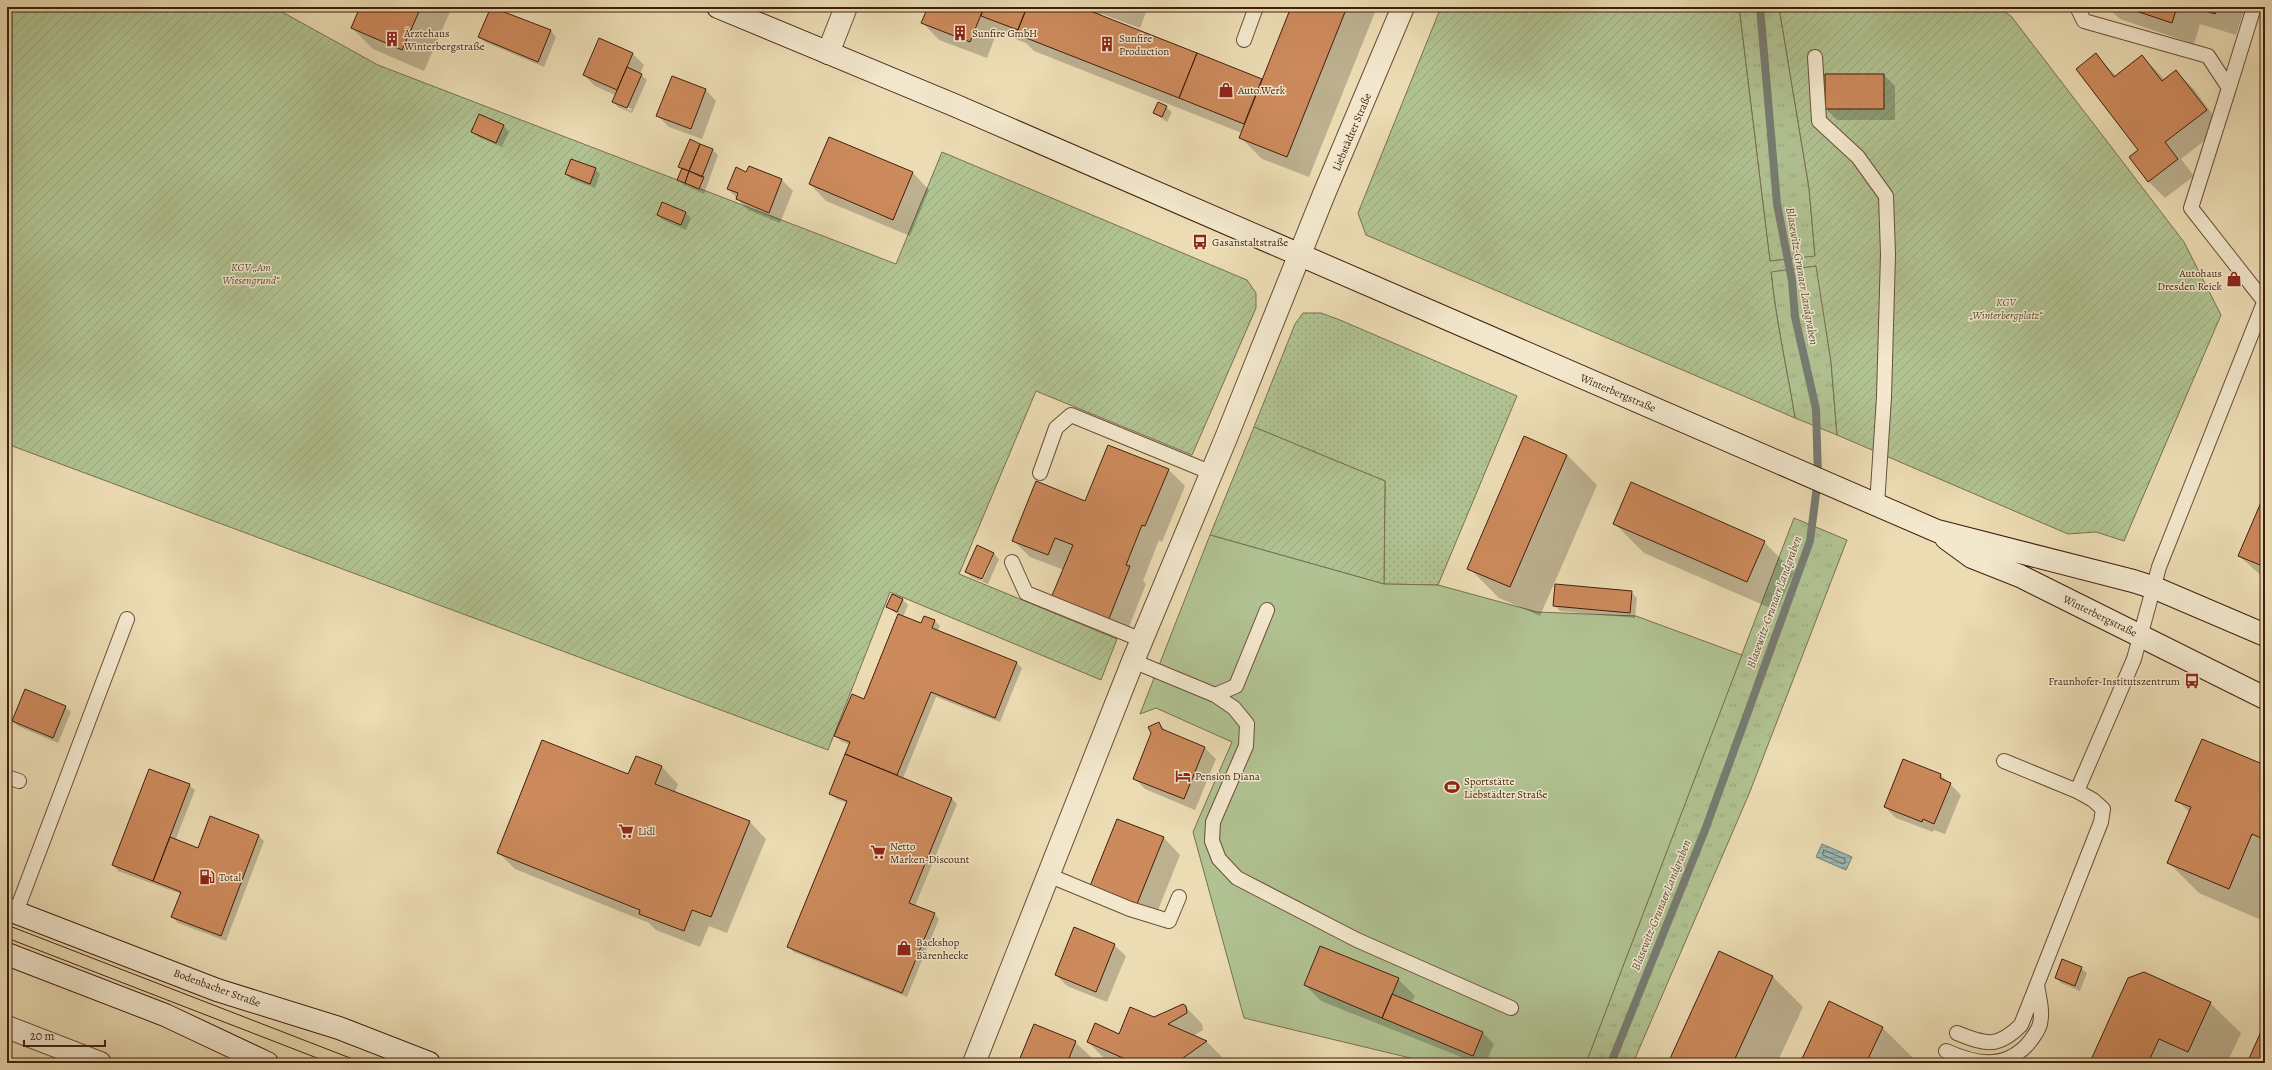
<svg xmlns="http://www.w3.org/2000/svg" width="2272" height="1070" font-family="Alegreya,serif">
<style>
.grass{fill:url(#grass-tufts);stroke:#787050}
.park{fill:url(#park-dots);stroke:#787050}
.garden{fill:url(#garden-furrows);stroke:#787050}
.pitch{fill:#b1c292;stroke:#787050}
.water{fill:url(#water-rules);stroke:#777c72}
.shadow{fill:#0003;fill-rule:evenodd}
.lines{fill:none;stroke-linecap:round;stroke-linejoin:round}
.shore{stroke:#6e6c61;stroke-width:1}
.stream{stroke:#777c72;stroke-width:8}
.building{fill:#cd8a5c;stroke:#401f0d}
.lane-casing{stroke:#6b4e36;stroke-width:16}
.street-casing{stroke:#6b4e36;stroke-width:24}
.secondary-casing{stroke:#401f0d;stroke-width:24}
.lane{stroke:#f3e8ce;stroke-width:14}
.street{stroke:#f3e8ce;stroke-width:22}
.secondary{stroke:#f3e8ce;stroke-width:22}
.tram{stroke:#401f0d;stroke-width:1}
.labels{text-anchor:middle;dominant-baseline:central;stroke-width:3;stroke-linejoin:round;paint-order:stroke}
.poi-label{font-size:11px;fill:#401f0d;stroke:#f3e8ce;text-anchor:start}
.street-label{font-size:11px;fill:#401f0d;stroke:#f3e8ce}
.park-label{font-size:11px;font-style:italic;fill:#5c482e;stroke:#f3e8ce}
.water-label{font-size:12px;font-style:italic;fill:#5b4e3f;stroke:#f3e8ce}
</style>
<defs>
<pattern id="grass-tufts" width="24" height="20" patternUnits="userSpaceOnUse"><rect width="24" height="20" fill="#b1c292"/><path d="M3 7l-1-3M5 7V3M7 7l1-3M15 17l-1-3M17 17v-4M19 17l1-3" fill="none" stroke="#99a67d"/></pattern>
<pattern id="park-dots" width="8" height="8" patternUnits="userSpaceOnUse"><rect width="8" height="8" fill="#b1c292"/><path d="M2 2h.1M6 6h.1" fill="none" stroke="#99a67d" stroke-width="1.8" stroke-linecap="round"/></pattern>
<pattern id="garden-furrows" width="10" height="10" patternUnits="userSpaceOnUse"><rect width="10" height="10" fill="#b1c292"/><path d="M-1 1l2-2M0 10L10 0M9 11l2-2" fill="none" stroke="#99a67d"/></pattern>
<pattern id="water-rules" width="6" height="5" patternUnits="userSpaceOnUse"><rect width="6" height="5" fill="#9bbab5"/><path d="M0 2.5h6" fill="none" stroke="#879f9a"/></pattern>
</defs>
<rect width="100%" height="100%" fill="#ecdcb3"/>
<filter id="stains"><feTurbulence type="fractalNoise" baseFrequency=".005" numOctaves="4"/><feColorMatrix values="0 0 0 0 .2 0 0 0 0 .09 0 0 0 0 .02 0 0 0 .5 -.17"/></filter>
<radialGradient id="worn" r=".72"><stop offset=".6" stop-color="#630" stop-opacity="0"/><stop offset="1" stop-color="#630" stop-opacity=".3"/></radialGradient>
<!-- grass -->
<path class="grass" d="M 1739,7 L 1779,7 L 1809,188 L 1815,257 L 1770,261 Z
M 1817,266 L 1831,362 L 1837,435 L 1795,418 C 1787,369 1776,321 1771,271 Z
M 1794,518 L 1847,540 L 1749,794 L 1633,1063 L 1586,1063 Z"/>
<!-- park -->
<path class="park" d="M 1303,313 L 1321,313 L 1340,320 L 1517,396 L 1438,585 L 1384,584 L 1385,481 L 1254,427 L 1295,324 Z"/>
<!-- garden -->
<path class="garden" d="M 7,7 L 273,7 L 378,65 L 896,264 L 942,152 L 1247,280 L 1256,293 L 1256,308 L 1192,455 L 1036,391 L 959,574 L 1117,639 L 1101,680 L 890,592 L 828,750 L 7,444 Z
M 1441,7 L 1739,7 L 1770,261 L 1815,256 L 1809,188 L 1779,7 L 1998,7 L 2011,16 L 2184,242 L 2221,315 L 2124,541 L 2096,532 L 2068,534 L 1837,435 L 1831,362 L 1816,266 L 1771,272 C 1776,321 1787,369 1795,418 L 1366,235 L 1358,213 Z
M 1254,427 L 1385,481 L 1384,584 L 1210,535 Z"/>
<!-- pitch -->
<path class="pitch" d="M 1210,535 L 1384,584 L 1438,585 L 1537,612 L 1636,616 L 1742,655 L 1586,1063 L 1431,1063 L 1244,1018 L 1193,832 L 1232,742 L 1156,708 L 1140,714 Z"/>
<!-- water -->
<path class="water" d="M 1822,844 L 1852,857 L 1846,870 L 1816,857 Z"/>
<!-- shadow -->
<path class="shadow" d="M 361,7 L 452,7 L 424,71 L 373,49 L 352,28 Z
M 492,7 L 551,31 L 556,37 L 544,67 L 485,42 L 479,37 Z
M 929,7 L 1148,7 L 1140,28 L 1102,14 L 1101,16 L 1263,81 L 1292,7 L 1377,7 L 1309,177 L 1262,159 L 1240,137 L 1242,133 L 1034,51 L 1026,43 L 997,32 L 987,58 L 939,40 L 923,23 Z
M 2107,7 L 2245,7 L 2236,35 L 2200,24 L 2194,44 L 2120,19 Z
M 633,54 L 644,65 L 640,74 L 647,80 L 632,113 L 618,107 L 613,101 L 615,95 L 595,86 L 584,75 ZM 618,103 L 632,109 L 631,111 L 618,105 Z
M 2096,55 L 2116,76 L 2142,56 L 2165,80 L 2176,72 L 2193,88 L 2222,127 L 2181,159 L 2194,176 L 2165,198 L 2149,182 L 2130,157 L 2139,150 Z
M 1826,75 L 1884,75 L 1895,86 L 1895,120 L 1837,120 L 1826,109 Z
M 705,89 L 716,101 L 702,139 L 669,127 L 658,116 Z
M 1166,107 L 1172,112 L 1167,122 L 1154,113 Z
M 479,116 L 504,126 L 509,132 L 502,147 L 478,137 L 472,131 Z
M 829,138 L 913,173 L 929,190 L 910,236 L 826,201 L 810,184 Z
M 690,141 L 713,150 L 718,155 L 704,194 L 684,185 L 678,180 L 682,170 L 680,167 Z
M 595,169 L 600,174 L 595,188 L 571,179 L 566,174 Z
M 747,173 L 782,180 L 793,191 L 780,223 L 748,210 L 728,189 Z
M 663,204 L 686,213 L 691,218 L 686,230 L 663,220 L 658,215 Z
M 1567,455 L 1597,485 L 1540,616 L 1499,598 L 1469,568 Z
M 1168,469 L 1185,486 L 1162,542 L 1159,540 L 1143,581 L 1146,584 L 1125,637 L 1064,570 L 1030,557 L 1013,540 L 1086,502 Z
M 2265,495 L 2265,579 L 2239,556 Z
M 1614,523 L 1764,542 L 1794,572 L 1777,611 L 1644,553 Z
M 994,554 L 999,559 L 988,584 L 982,582 L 994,555 L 992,555 L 981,581 L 971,577 L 966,571 Z
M 1631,592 L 1637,598 L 1635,618 L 1560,611 L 1555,606 Z
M 903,600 L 908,605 L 903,617 L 922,625 L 925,617 L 935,621 L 940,626 L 938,631 L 1017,663 L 1022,668 L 1000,722 L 936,697 L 903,778 L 951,798 L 957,804 L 915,906 L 934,914 L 939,919 L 907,997 L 794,952 L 789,947 L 847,803 L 836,799 L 830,793 L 850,745 L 841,741 L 836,736 L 865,700 L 899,615 L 887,607 Z
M 65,707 L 71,712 L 58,743 L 18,726 L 13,721 Z
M 1159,723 L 1168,733 L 1205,748 L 1216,759 L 1195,810 L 1145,789 L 1134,778 Z
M 2265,766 L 2265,904 L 2259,919 L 2199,893 L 2169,863 L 2190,813 L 2177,800 Z
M 662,767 L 678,784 L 675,793 L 750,822 L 766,839 L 727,933 L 709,926 L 700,947 L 656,930 L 649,923 L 515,869 L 498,852 Z
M 1941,775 L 1961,795 L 1945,834 L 1934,830 L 1933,832 L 1896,818 L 1885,807 Z
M 189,785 L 195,790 L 175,841 L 199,849 L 259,836 L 264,841 L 226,941 L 178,923 L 172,917 L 181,894 L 118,871 L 113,865 Z
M 1118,820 L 1164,838 L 1180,855 L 1154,920 L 1108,902 Z
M 1114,945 L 1126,956 L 1107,1002 L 1067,986 L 1056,975 Z
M 1719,953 L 1773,977 L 1803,1007 L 1777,1063 L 1669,1063 Z
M 2081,968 L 2087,973 L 2080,991 L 2061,983 L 2056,978 Z
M 1398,979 L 1415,996 L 1411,1003 L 1483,1033 L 1494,1044 L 1486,1063 L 1476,1063 L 1321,1001 L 1305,985 Z
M 2210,1003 L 2241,1033 L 2227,1063 L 2091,1062 Z
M 1186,1007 L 1202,1024 L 1203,1030 L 1193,1036 L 1207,1042 L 1223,1058 L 1216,1063 L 1115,1063 L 1105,1059 L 1088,1042 L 1119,1035 Z
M 2265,1026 L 2265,1063 L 2248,1063 Z
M 1883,1028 L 1913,1058 L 1910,1063 L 1802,1063 Z
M 1075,1042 L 1092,1058 L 1090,1063 L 1019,1063 Z"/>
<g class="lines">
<!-- shore -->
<path class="shore" d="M 1824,850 L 1845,859 L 1845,863 L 1843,864 L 1823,855 Z"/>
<!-- stream -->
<path class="stream" d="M 1611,1063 L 1705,830 L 1810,541 L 1818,478 L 1816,409 L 1795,317 L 1792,281 L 1777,204 L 1760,7"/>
</g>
<!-- building -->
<path class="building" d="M 360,7 L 421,7 L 402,50 L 351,28 Z
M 491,7 L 551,30 L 538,62 L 478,37 Z
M 928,7 L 984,7 L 970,42 L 921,23 Z
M 984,7 L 1027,7 L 1018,30 L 981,16 Z
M 1027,7 L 1080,7 L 1197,53 L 1179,98 L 1016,34 Z
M 1109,7 L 1125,7 L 1123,12 Z
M 1291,7 L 1347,7 L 1287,157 L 1239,138 Z
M 2124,7 L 2177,7 L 2172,23 Z
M 2193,7 L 2217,7 L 2215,14 Z
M 599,38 L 633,53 L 617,90 L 583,75 Z
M 1197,53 L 1262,79 L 1244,124 L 1179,98 Z
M 2096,53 L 2114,77 L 2142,55 L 2162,81 L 2176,70 L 2207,110 L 2165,142 L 2178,159 L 2148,182 L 2129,157 L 2138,150 L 2076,69 Z
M 627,67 L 642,74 L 627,108 L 612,102 Z
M 1825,74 L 1884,74 L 1884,109 L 1825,109 Z
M 672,76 L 706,89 L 691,129 L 656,116 Z
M 1158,102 L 1167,106 L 1162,117 L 1153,113 Z
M 479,114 L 504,125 L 496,143 L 471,132 Z
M 829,137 L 913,172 L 893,220 L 809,184 Z
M 690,139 L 700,144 L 689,171 L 678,167 Z
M 700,144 L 713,149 L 702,177 L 689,171 Z
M 571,159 L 596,168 L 590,184 L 565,174 Z
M 749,166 L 782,179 L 769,213 L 736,199 L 738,193 L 727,189 L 736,167 L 746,172 Z
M 682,168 L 689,171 L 685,183 L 677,180 Z
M 689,171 L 704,177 L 699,189 L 685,183 Z
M 662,202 L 686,212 L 681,225 L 657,215 Z
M 1524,436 L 1567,455 L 1510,587 L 1467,569 Z
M 1108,445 L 1169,469 L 1145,526 L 1142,525 L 1126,565 L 1130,566 L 1108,621 L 1051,598 L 1073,545 L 1055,538 L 1048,555 L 1012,541 L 1036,481 L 1085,501 Z
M 1631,482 L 1765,541 L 1747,582 L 1613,524 Z
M 2265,493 L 2265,567 L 2238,556 Z
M 977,545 L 994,553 L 982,579 L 965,572 Z
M 1555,584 L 1632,591 L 1630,613 L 1553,606 Z
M 892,594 L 903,599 L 897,612 L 886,607 Z
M 898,614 L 921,623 L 924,616 L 935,620 L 932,628 L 1017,662 L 995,718 L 931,692 L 897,775 L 845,754 L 850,742 L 834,736 L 852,694 L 864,699 Z
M 25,689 L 66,706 L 53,738 L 12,721 Z
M 1159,722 L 1162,729 L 1205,747 L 1184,799 L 1133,779 L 1151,733 L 1148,727 Z
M 2202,739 L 2265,765 L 2265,840 L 2252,834 L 2229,889 L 2167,863 L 2191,807 L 2175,801 Z
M 542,740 L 628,774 L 636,756 L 662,766 L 655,784 L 750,821 L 711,917 L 692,910 L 684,931 L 639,914 L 640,910 L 497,853 Z
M 845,754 L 952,798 L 909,903 L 935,913 L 902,993 L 787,947 L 847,801 L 829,794 Z
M 1903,759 L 1941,774 L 1940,778 L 1951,783 L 1934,824 L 1923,819 L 1922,822 L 1884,807 Z
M 149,769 L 190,784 L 153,881 L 112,865 Z
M 210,816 L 259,835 L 221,936 L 171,917 L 181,892 L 153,881 L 170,837 L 198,848 Z
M 1117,819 L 1164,837 L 1137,904 L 1090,886 Z
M 1074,927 L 1115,944 L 1096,992 L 1055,975 Z
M 1320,946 L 1399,978 L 1382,1018 L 1304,985 Z
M 1719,951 L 1773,976 L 1733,1063 L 1668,1063 Z
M 2062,959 L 2082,967 L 2075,986 L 2055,978 Z
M 2144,972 L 2211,1002 L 2188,1052 L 2159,1039 L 2148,1063 L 2090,1062 L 2128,978 Z
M 1392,994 L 1483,1032 L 1473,1056 L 1382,1018 Z
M 1829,1001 L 1883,1027 L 1866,1063 L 1800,1063 Z
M 1183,1004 L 1186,1006 L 1187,1013 L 1168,1024 L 1207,1041 L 1176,1063 L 1134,1063 L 1087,1042 L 1095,1023 L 1119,1034 L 1130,1007 L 1154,1017 Z
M 1034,1024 L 1076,1041 L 1067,1063 L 1018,1063 Z
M 2264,1025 L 2265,1063 L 2247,1063 Z"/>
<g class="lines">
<!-- lane casing -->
<g class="lane-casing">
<path id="lane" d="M 2077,7 L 2084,21 L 2208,56 L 2229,88 L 2191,208 L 2264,301
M 1244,40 L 1256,7
M 1815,57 L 1819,121 L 1858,157 L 1886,196 L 1888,254 L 1884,397 L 1877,505
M 2229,88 L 2254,7
M 1040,473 L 1056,428 L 1071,415 L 1212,473
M 1012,562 L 1026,593 L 1142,640
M 1133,661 L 1215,695 L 1236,686 L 1267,610
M 1215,695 L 1234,708 L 1247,724 L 1246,746 L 1213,822 L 1212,841 L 1219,859 L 1237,878 L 1357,940 L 1511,1008
M 2004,761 L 2077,791 L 2134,659 L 2159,567 L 2265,300
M 7,777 L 19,781
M 1048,875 L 1130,909 L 1169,921 L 1179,897
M 16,912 L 127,619
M 1957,1033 C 1986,1045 1998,1048 2021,1025 L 2101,822 L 2103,809 L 2093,800 L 2077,791
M 1946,1051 C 1975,1064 2003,1070 2027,1045 C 2032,1039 2038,1032 2040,1024 C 2043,1011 2039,998 2037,985"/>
</g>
<!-- street casing -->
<g class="street-casing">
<path id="street" d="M 828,53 L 846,7
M 7,1027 L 100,1063
M 974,1063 L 1133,661 L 1226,438 L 1324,194 L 1403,7"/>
</g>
<!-- secondary casing -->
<g class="secondary-casing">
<path id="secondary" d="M 718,7 L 954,105 L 1937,531 L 2133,581 L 2155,588 L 2265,635
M 1946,538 L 1972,557 L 2020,576 L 2265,698
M 7,909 L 217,990 L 339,1028 L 429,1063
M 7,954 L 165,1015 L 267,1063"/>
</g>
<!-- lane -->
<use href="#lane" class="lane"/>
<!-- street -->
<use href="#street" class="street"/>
<!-- secondary -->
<use href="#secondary" class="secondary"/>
<!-- tram -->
<path class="tram" d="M 7,925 L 363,1063
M 7,938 L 330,1063"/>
</g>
<!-- icons -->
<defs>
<g id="building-bare" transform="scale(1.2)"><path d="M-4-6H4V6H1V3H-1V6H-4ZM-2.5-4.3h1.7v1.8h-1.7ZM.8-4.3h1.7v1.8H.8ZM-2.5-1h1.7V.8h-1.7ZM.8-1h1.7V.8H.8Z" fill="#8f2418" stroke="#f3e8ce" stroke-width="2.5" paint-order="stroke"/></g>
<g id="shop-bare" transform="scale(1.2)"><path d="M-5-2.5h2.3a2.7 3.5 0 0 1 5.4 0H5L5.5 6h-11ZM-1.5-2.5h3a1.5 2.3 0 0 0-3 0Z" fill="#8f2418" stroke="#f3e8ce" stroke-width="2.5" paint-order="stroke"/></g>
<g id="bus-bare" transform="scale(1.2)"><path d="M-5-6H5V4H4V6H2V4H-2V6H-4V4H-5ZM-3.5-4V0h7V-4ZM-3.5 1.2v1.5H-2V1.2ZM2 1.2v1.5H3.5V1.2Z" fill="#8f2418" stroke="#f3e8ce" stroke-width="2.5" paint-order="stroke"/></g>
<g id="hotel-bare" transform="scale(1.2)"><path d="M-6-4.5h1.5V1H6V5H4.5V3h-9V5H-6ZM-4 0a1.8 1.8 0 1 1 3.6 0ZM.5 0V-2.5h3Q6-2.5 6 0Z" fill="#8f2418" stroke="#f3e8ce" stroke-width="2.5" paint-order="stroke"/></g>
<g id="stadium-bare" transform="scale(1.2)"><path d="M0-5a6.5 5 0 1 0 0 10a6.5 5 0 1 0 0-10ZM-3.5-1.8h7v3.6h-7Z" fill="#8f2418" stroke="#f3e8ce" stroke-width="2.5" paint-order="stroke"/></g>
<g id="supermarket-bare" transform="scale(1.2)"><path d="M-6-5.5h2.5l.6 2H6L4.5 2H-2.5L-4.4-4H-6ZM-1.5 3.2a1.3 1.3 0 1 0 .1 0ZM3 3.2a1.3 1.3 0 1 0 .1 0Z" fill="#8f2418" stroke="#f3e8ce" stroke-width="2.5" paint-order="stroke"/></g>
<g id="fuel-bare" transform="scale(1.2)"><path d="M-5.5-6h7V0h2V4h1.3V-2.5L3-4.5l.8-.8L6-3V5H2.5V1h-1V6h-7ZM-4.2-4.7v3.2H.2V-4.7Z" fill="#8f2418" stroke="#f3e8ce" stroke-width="2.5" paint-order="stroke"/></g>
</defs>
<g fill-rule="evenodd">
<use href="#building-bare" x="960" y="33"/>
<use href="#building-bare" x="392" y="39"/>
<use href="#building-bare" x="1107" y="44"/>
<use href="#shop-bare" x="1226" y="90"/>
<use href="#bus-bare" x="1200" y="242"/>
<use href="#shop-bare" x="2234" y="279"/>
<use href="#bus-bare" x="2192" y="681"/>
<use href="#hotel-bare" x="1183" y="776"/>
<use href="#stadium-bare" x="1452" y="787"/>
<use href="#supermarket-bare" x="626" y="831"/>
<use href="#supermarket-bare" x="878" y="852"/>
<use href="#fuel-bare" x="207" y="877"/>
<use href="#shop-bare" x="904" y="948"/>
</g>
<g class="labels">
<!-- poi labels -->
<g class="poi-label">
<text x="404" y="33">Ärztehaus<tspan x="404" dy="13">Winterbergstraße</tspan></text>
<text x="972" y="33">Sunfire GmbH</text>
<text x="1119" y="38">Sunfire<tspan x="1119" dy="13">Production</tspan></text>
<text x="1238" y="90">Auto.Werk</text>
<text x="1212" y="242">Gasanstaltstraße</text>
<text x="2222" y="273" text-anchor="end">Autohaus<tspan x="2222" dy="13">Dresden Reick</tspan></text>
<text x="2180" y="681" text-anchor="end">Fraunhofer-Institutszentrum</text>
<text x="1195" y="776">Pension Diana</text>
<text x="1464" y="781">Sportstätte<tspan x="1464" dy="13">Liebstädter Straße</tspan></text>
<text x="638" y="831">Lidl</text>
<text x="890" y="846">Netto<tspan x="890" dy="13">Marken-Discount</tspan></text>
<text x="219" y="877">Total</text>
<text x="916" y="942">Backshop<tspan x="916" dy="13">Bärenhecke</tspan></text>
</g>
<!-- street labels -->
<g class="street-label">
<text transform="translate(1352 132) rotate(-67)">Liebstädter Straße</text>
<text transform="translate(1618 393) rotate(23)">Winterbergstraße</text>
<text transform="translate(2100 616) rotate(26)">Winterbergstraße</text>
<text transform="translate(217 988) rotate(20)">Bodenbacher Straße</text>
</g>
<!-- park labels -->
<g class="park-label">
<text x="251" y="267">KGV „Am<tspan x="251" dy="13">Wiesengrund“</tspan></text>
<text x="2006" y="302">KGV<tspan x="2006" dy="13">„Winterbergplatz“</tspan></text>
</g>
<!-- water labels -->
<g class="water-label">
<text transform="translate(1802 276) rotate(80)">Blasewitz‐Grunaer Landgraben</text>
<text transform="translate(1774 602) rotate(-70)">Blasewitz‐Grunaer Landgraben</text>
<text transform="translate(1661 905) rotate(-68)">Blasewitz‐Grunaer Landgraben</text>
</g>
</g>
<!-- margin -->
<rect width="2272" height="1070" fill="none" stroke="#ecdcb3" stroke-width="24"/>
<rect x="8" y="8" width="2256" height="1054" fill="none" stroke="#401f0d" stroke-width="2"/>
<rect x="12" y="12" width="2248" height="1046" fill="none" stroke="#401f0d"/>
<!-- scale -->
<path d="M24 1040v6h81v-6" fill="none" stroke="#401f0d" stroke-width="2"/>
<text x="30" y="1040" font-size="12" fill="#401f0d" stroke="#f3e8ce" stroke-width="3" paint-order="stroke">20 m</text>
<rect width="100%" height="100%" filter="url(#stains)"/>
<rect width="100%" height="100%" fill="url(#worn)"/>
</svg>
